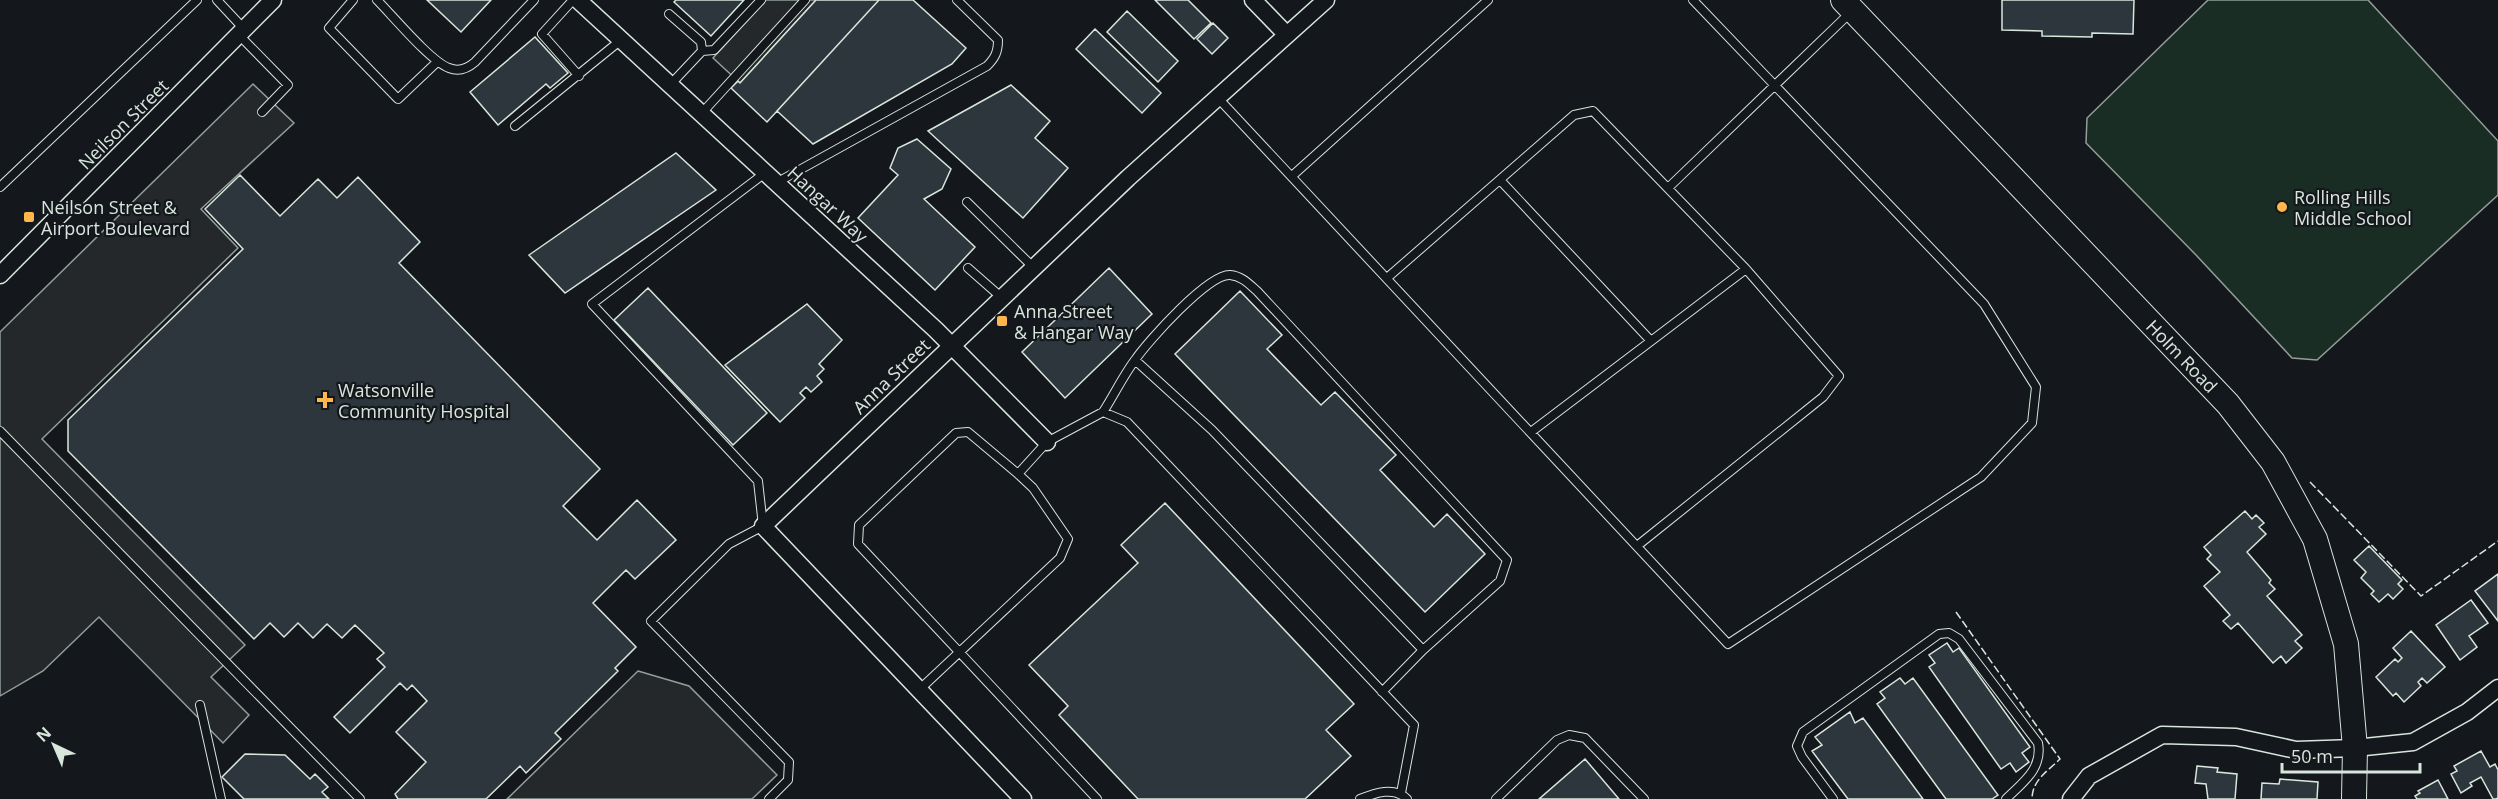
<svg xmlns="http://www.w3.org/2000/svg" width="2498" height="799" font-family="'Open Sans',sans-serif">
<style>
.green{fill:#1a2d24;stroke:#939e99;stroke-width:1.5}
.parking{fill:#24282b;stroke:#939e99;stroke-width:1.5}
.building{fill:#2c363c;stroke:#d8e6dc;stroke-width:1.5}
.lines{fill:none;stroke-linecap:round;stroke-linejoin:round}
.lane-casing{stroke:#d8e6dc;stroke-width:10}
.street-casing{stroke:#d8e6dc;stroke-width:19}
.secondary-casing{stroke:#d8e6dc;stroke-width:26}
.lane{stroke:#14181c;stroke-width:8}
.street{stroke:#14181c;stroke-width:16}
.secondary{stroke:#14181c;stroke-width:24}
.fence{stroke:#d8e6dc;stroke-width:1.5;stroke-dasharray:8 3;stroke-linecap:butt}
.poi-dot{fill:#ffb74d;stroke:#14181c;stroke-width:2}
.labels{text-anchor:middle;dominant-baseline:central;stroke-width:4.5;stroke-linejoin:round;paint-order:stroke}
.street-label{font-size:18px;fill:#d8e6dc;stroke:#14181c}
.poi-label{font-size:18px;fill:#d8e6dc;stroke:#14181c;text-anchor:start}
</style>
<rect width="100%" height="100%" fill="#14181c"/>
<!-- green -->
<path class="green" d="M 2208,0 L 2368,0 L 2498,141 L 2498,195 L 2317,360 L 2292,358 L 2196,255 L 2086,143 L 2087,118 Z"/>
<!-- parking -->
<path class="parking" d="M 766,0 L 816,0 L 740,83 L 713,58 Z
M 253,84 L 294,123 L 201,209 L 238,248 L 42,439 L 245,645 L 211,677 L 249,715 L 223,743 L 99,617 L 43,671 L 0,696 L 0,332 Z
M 638,671 L 689,686 L 777,775 L 752,799 L 507,799 Z"/>
<!-- building -->
<path class="building" d="M 427,0 L 491,0 L 461,32 Z
M 676,0 L 744,0 L 711,36 L 674,2 Z
M 816,0 L 879,0 L 767,122 L 731,88 L 738,81 L 740,83 Z
M 879,0 L 913,0 L 966,48 L 952,64 L 813,144 L 777,111 Z
M 1155,0 L 1188,0 L 1211,23 L 1194,39 Z
M 2002,0 L 2134,0 L 2133,34 L 2092,33 L 2092,37 L 2042,36 L 2042,31 L 2002,30 Z
M 1127,11 L 1178,61 L 1158,82 L 1107,32 Z
M 1213,23 L 1228,38 L 1212,54 L 1197,39 Z
M 1095,29 L 1161,93 L 1142,113 L 1076,49 Z
M 535,37 L 568,73 L 550,88 L 546,84 L 498,125 L 470,92 Z
M 1011,85 L 1050,121 L 1035,138 L 1068,168 L 1023,218 L 928,131 Z
M 917,139 L 951,169 L 942,189 L 924,199 L 975,247 L 935,290 L 858,218 L 898,175 L 890,168 L 898,148 Z
M 676,153 L 716,190 L 565,293 L 529,255 Z
M 240,175 L 280,216 L 318,179 L 337,198 L 358,177 L 420,242 L 399,263 L 600,469 L 563,506 L 597,540 L 637,500 L 676,540 L 635,579 L 626,570 L 593,603 L 636,647 L 615,668 L 618,671 L 555,733 L 561,739 L 526,773 L 520,766 L 486,799 L 398,799 L 395,794 L 426,762 L 396,732 L 427,701 L 412,685 L 407,690 L 400,683 L 350,733 L 334,717 L 385,667 L 377,659 L 384,653 L 355,625 L 342,638 L 327,624 L 313,638 L 298,623 L 284,637 L 270,623 L 254,639 L 68,451 L 68,420 L 243,249 L 205,209 Z
M 1109,268 L 1152,314 L 1065,398 L 1022,352 Z
M 648,288 L 767,413 L 733,445 L 614,320 Z
M 1240,291 L 1282,335 L 1267,349 L 1321,405 L 1335,392 L 1396,455 L 1380,470 L 1434,527 L 1447,514 L 1485,554 L 1425,612 L 1175,354 Z
M 807,304 L 842,340 L 819,364 L 824,369 L 817,376 L 822,382 L 811,392 L 806,387 L 800,393 L 805,398 L 780,422 L 725,365 Z
M 1165,503 L 1354,704 L 1326,730 L 1351,756 L 1305,799 L 1138,799 L 1059,715 L 1068,706 L 1029,665 L 1138,563 L 1121,545 Z
M 2245,511 L 2252,519 L 2256,515 L 2264,523 L 2259,527 L 2266,534 L 2247,552 L 2271,580 L 2269,583 L 2275,589 L 2267,596 L 2302,635 L 2295,641 L 2302,648 L 2286,663 L 2281,656 L 2273,663 L 2238,623 L 2231,629 L 2223,621 L 2230,615 L 2204,586 L 2220,572 L 2207,559 L 2211,555 L 2204,547 Z
M 2369,546 L 2402,580 L 2398,584 L 2403,589 L 2393,599 L 2388,594 L 2379,602 L 2371,594 L 2374,591 L 2361,578 L 2366,572 L 2354,560 Z
M 2498,574 L 2498,621 L 2475,591 Z
M 2471,600 L 2488,623 L 2469,636 L 2477,647 L 2460,660 L 2436,625 Z
M 2411,631 L 2445,667 L 2427,683 L 2422,678 L 2418,682 L 2421,686 L 2404,702 L 2396,693 L 2393,696 L 2376,677 L 2395,659 L 2398,662 L 2402,658 L 2393,648 Z
M 1947,643 L 1953,652 L 1959,648 L 2030,747 L 2022,753 L 2029,762 L 2016,772 L 2010,763 L 2001,769 L 1929,667 L 1935,663 L 1929,655 Z
M 1900,678 L 1905,684 L 1913,678 L 1998,795 L 1992,799 L 1946,799 L 1877,704 L 1885,698 L 1880,692 Z
M 1850,712 L 1855,723 L 1863,718 L 1923,799 L 1848,799 L 1812,751 L 1822,745 L 1815,737 Z
M 2481,751 L 2490,767 L 2495,764 L 2498,770 L 2498,798 L 2496,799 L 2493,799 L 2481,777 L 2470,783 L 2472,786 L 2461,793 L 2451,774 L 2457,771 L 2454,766 Z
M 245,754 L 285,755 L 310,779 L 315,774 L 328,787 L 322,792 L 329,799 L 244,799 L 222,777 Z
M 1585,759 L 1619,799 L 1539,799 Z
M 2197,766 L 2218,768 L 2217,772 L 2237,774 L 2235,799 L 2208,799 L 2206,784 L 2195,783 Z
M 2280,779 L 2318,782 L 2317,799 L 2261,799 L 2262,783 L 2279,784 Z
M 2438,780 L 2448,799 L 2417,799 L 2415,796 L 2420,793 L 2418,791 Z"/>
<g class="lines">
<!-- lane casing -->
<g class="lane-casing">
<path id="lane" d="M 217,0 L 244,29
M 353,0 L 329,28 L 398,99 L 437,62
M 377,0 C 392,15 431,62 449,68 C 459,72 467,69 475,62 L 534,0
M 573,0 L 542,34 L 579,76
M 669,14 L 701,42 L 702,51 L 670,85
M 239,35 L 288,85 L 262,112
M 702,51 L 714,50 L 761,0
M 1217,97 L 1728,644 L 1981,477 L 2032,423 L 2036,387 L 1984,304 L 1693,0
M 701,114 L 805,0
M 515,126 L 621,40
M 765,173 L 592,304 L 758,481 L 763,526 L 729,544 L 651,621 L 789,762 L 788,780 L 769,799
M 1292,176 L 1488,0
M 1500,180 L 1651,341
M 776,183 L 987,66 C 995,58 998,52 998,40 L 957,0
M 0,187 L 197,0
M 1668,188 L 1851,12
M 967,202 L 1033,267
M 968,268 L 1001,297
M 1387,278 L 1574,115 L 1593,111 L 1746,269 L 1839,376 L 1823,397 L 1637,546
M 1135,360 L 1212,430 L 1423,650
M 1103,412 C 1114,395 1123,376 1135,360 C 1148,341 1208,274 1230,275 C 1242,276 1249,284 1257,291 L 1507,560 L 1500,581 L 1423,650 L 1382,692
M 0,431 L 360,799
M 1531,432 L 1746,269
M 1018,474 L 968,432 L 956,433 L 859,525 L 858,544 L 1097,799
M 919,690 L 1060,558 L 1068,539 L 1033,488 L 1018,474 L 1047,442 L 1103,412 L 1127,422 L 1414,725 L 1401,793
M 200,705 L 221,799
M 1360,799 C 1375,793 1394,786 1407,799
M 1496,799 L 1557,740 L 1569,735 L 1585,738 L 1644,799
M 1833,799 L 1802,757 L 1797,746 L 1803,732 L 1939,634 L 1949,633 L 1959,639 L 2038,743 C 2043,769 2022,783 2006,799"/>
</g>
<!-- street casing -->
<g class="street-casing">
<path id="street" d="M 578,0 L 936,330 L 1047,442
M 1253,0 L 1287,35
M 0,275 L 273,0
M 1023,799 L 763,526 L 1128,178 L 1326,0
M 2071,799 L 2089,776 L 2162,735 L 2236,737 L 2296,750 L 2355,748 L 2413,742 L 2467,712 L 2498,688"/>
</g>
<!-- secondary casing -->
<g class="secondary-casing">
<path id="secondary" d="M 1843,0 L 2228,404 L 2273,462 L 2315,539 L 2346,644 L 2355,748 L 2354,799"/>
</g>
<!-- lane -->
<use href="#lane" class="lane"/>
<!-- street -->
<use href="#street" class="street"/>
<!-- secondary -->
<use href="#secondary" class="secondary"/>
<!-- fence -->
<path class="fence" d="M 2310,482 L 2421,596 L 2498,541
M 1956,612 L 2060,759 C 2048,771 2032,780 2032,799"/>
</g>
<!-- markers -->
<g class="poi-dot">
<circle cx="2282" cy="207" r="6"/>
<rect x="23" y="211" width="12" height="12" rx="3"/>
<rect x="996" y="315" width="12" height="12" rx="3"/>
<path d="M322 391h6v6h6v6h-6v6h-6v-6h-6v-6h6z"/>
</g>
<g class="labels">
<!-- street labels -->
<g class="street-label">
<text transform="translate(123 124) rotate(-45)">Neilson Street</text>
<text transform="translate(828 204) rotate(43)">Hangar Way</text>
<text transform="translate(2182 356) rotate(46)">Holm Road</text>
<text transform="translate(891 376) rotate(-44)">Anna Street</text>
</g>
<!-- poi labels -->
<g class="poi-label">
<text x="2294" y="197">Rolling Hills<tspan x="2294" dy="21">Middle School</tspan></text>
<text x="41" y="207">Neilson Street &amp;<tspan x="41" dy="21">Airport Boulevard</tspan></text>
<text x="1014" y="311">Anna Street<tspan x="1014" dy="21">&amp; Hangar Way</tspan></text>
<text x="338" y="390">Watsonville<tspan x="338" dy="21">Community Hospital</tspan></text>
</g>
</g>
<!-- north arrow -->
<g transform="translate(54 745) rotate(316)" stroke="#14181c" stroke-width="4.5" paint-order="stroke">
<path d="M0-4.5L10 22L0 15L-10 22Z" fill="#d8e6dc"/>
<text y="-9" font-size="16" font-weight="bold" text-anchor="middle" fill="#d8e6dc">N</text>
</g>
<!-- scale -->
<path d="M2282 763v9h138v-9" fill="none" stroke="#d8e6dc" stroke-width="3"/>
<text x="2291" y="763" font-size="18" fill="#d8e6dc" stroke="#14181c" stroke-width="4.5" paint-order="stroke">50 m</text>
</svg>
